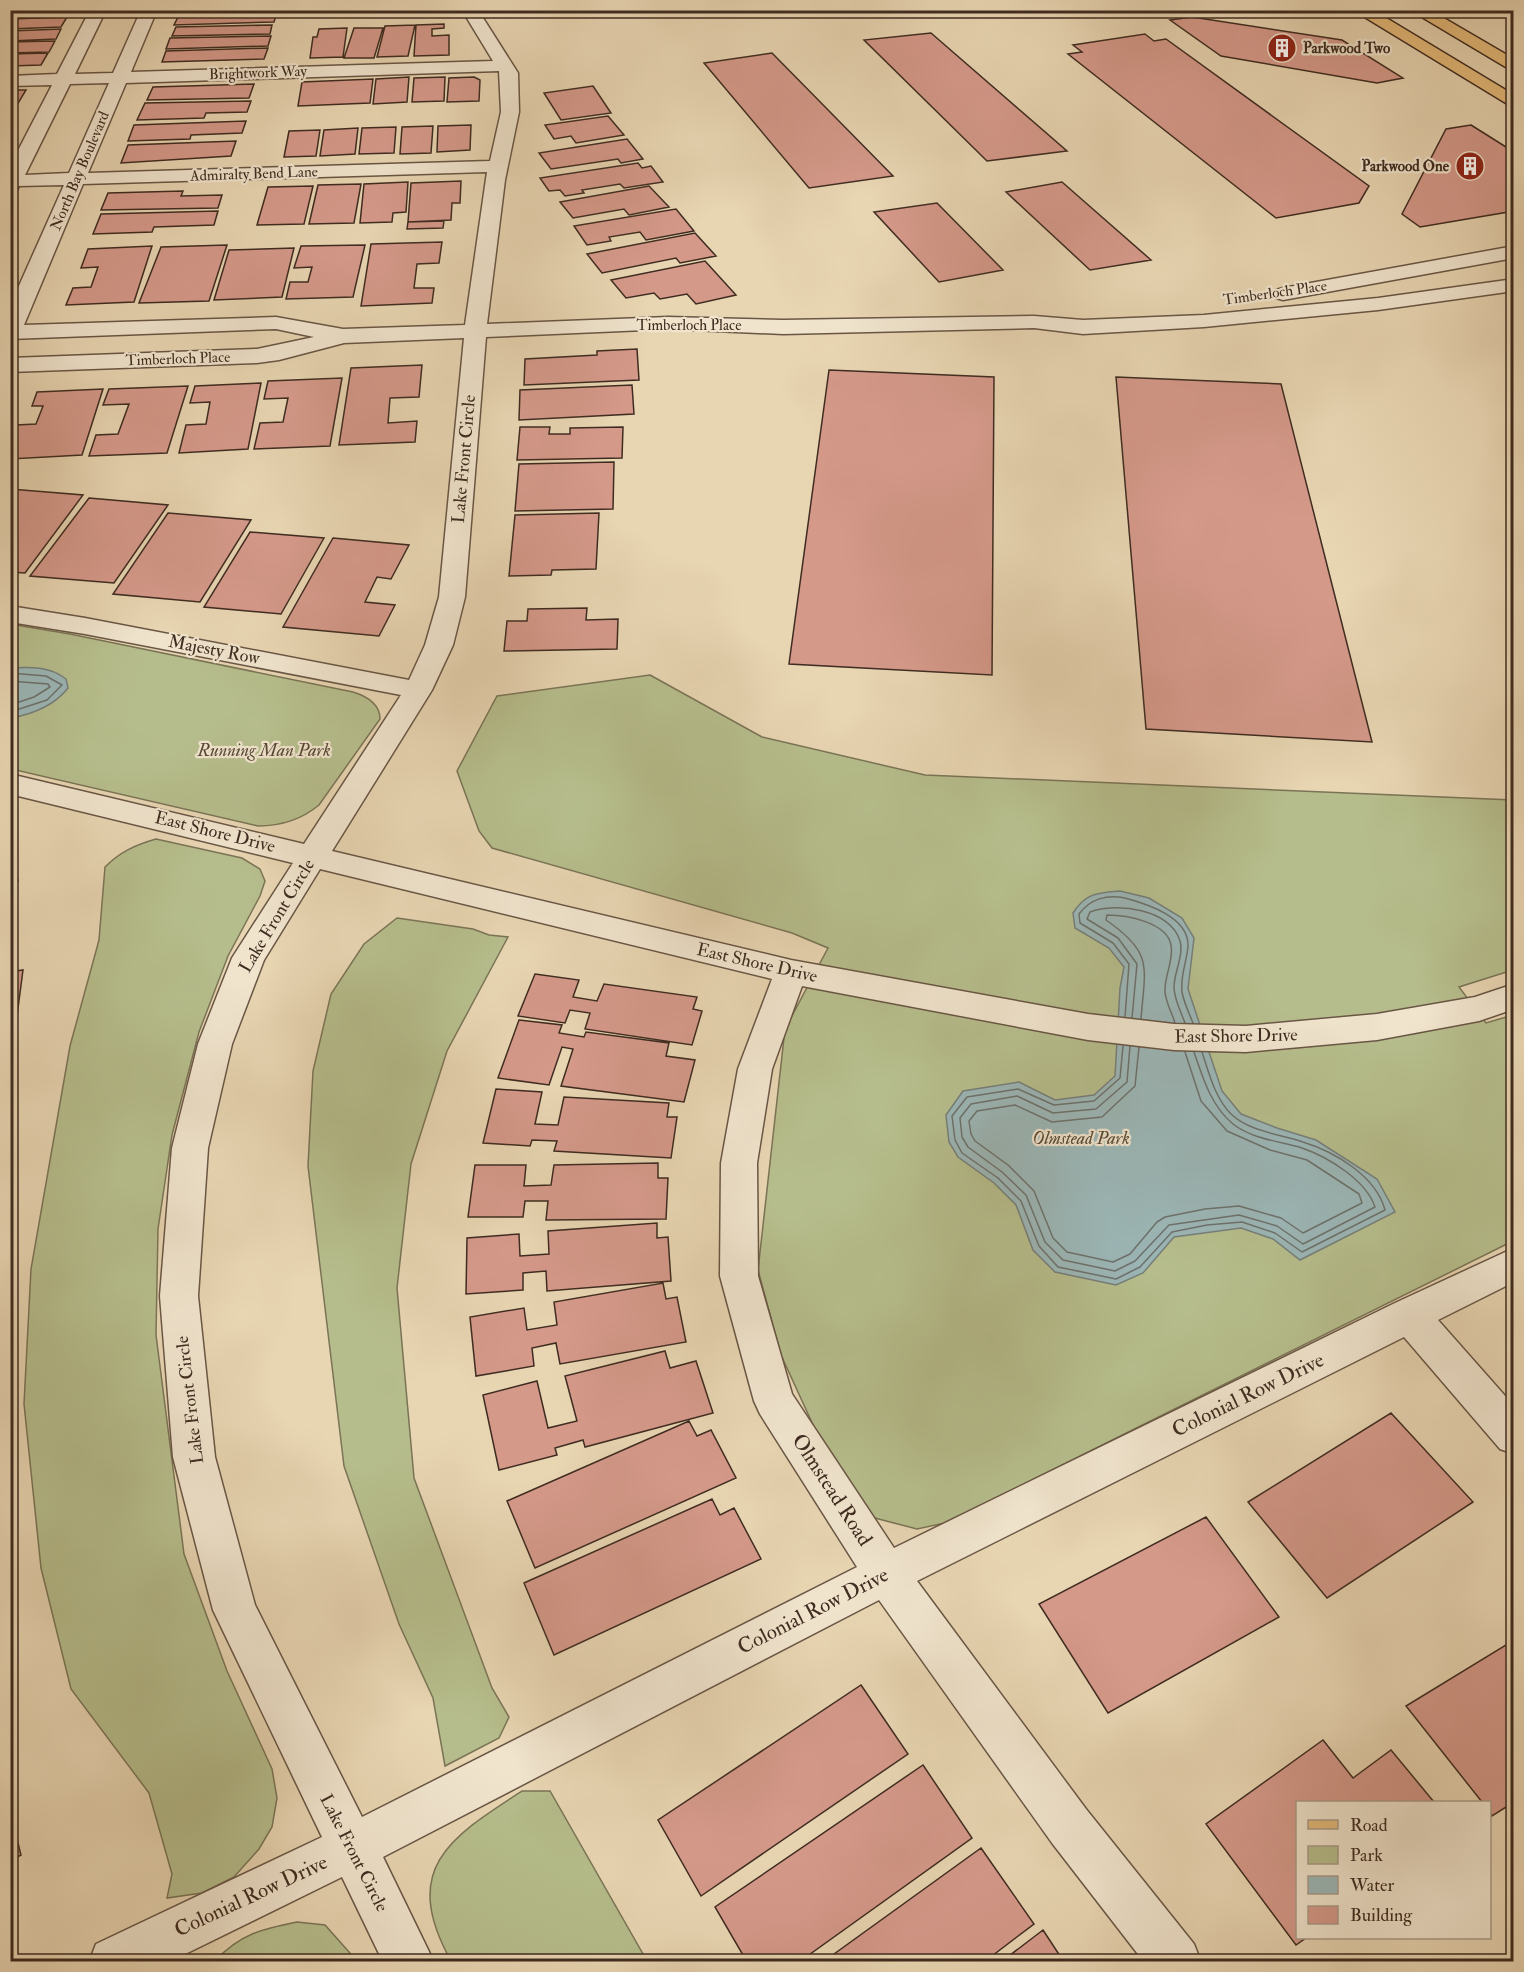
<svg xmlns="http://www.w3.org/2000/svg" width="1524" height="1972" font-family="'IM FELL Double Pica',serif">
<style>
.green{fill:#b6bd8c;stroke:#7a7456;stroke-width:1.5}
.water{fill:#9bb6b6;stroke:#767f7a;stroke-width:1.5}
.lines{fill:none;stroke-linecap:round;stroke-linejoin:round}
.shore{stroke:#6d716c;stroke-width:1.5}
.building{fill:#d5998a;stroke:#3f2c21;stroke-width:1.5}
.minor-casing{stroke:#695645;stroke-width:3}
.major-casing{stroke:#3f2c21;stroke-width:3}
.minor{fill:#f0e4cd;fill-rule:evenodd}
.major{fill:#e4ba79;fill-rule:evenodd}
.labels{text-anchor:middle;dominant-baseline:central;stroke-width:4.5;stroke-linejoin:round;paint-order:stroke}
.far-poi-label{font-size:15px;font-weight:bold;fill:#3f2c21;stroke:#f0e4cd;text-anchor:start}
.far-street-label{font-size:15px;fill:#3f2c21;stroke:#f0e4cd}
.street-label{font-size:18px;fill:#3f2c21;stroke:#f0e4cd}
.park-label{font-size:18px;font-style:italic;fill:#574936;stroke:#f0e4cd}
.near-street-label{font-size:21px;fill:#3f2c21;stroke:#f0e4cd}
</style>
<rect width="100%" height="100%" fill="#e8d5b2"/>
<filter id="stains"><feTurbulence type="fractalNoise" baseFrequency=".00333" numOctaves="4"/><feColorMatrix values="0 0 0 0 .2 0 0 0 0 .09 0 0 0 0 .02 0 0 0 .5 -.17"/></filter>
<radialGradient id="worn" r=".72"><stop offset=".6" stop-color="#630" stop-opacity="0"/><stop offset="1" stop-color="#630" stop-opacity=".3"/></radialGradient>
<!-- green -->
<path class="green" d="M 10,624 L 70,634 L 353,692 C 366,696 380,703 380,719 L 319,805 C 301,820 281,826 258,826 L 11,769 Z
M 650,675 L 762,737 L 925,775 L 1513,800 L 1513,970 L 1459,987 L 1486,1023 L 1513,1015 L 1513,1241 L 945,1523 L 917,1529 L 871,1517 L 837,1477 L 781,1355 L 758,1270 L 785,1029 L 828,948 L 792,933 L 492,848 L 479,831 L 457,771 L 497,696 Z
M 156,839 L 242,858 L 260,869 L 265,881 L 260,896 L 228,956 L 199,1032 L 172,1135 L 158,1229 L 156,1335 L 184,1554 L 227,1671 L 272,1769 L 277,1798 L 272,1827 L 259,1849 L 234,1877 L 202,1893 L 167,1898 L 172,1874 L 149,1793 L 71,1689 L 41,1568 L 24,1404 L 31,1269 L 70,1046 L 99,940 L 105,867 C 120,852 135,845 156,839 Z
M 397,918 L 473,929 L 489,935 L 508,937 L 447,1051 L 411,1164 L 397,1288 L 414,1478 L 492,1688 L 509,1717 L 499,1738 L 445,1766 L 433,1698 L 399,1624 L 344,1466 L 308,1166 L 313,1071 L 331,994 L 364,944 Z
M 522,1791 L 550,1791 L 647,1961 L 451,1961 C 400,1869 449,1838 522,1791 Z
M 297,1922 L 325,1925 L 357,1961 L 215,1961 C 240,1934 262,1929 297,1922 Z"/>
<!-- water -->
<path class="water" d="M 10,668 C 30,667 50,666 66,679 L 68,688 C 54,706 33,714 11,718 Z
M 1120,891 L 1149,898 L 1182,918 L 1194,938 L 1188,989 L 1222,1091 L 1241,1114 L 1277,1128 L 1316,1140 L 1377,1179 L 1395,1212 L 1300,1260 L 1273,1239 L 1241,1228 L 1174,1237 L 1143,1273 L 1116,1285 L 1055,1272 L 1033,1250 L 1016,1205 L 994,1183 L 958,1157 L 949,1142 L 946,1115 L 963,1091 L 1019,1082 L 1055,1100 L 1094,1095 L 1115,1076 L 1120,988 L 1124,967 L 1109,948 L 1075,928 L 1073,913 C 1086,893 1097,893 1120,891 Z"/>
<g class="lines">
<!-- shore -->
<path class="shore" d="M 10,673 L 46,676 L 62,685 L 47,700 L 10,712
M 10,681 L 48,684 L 50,687 L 34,697 L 10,705
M 1125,1017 L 1129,964 L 1113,943 L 1080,923 L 1079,914 C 1090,899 1107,894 1125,898 C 1147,904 1189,917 1188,946 C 1187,961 1180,976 1182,992 C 1184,1003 1189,1013 1193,1023
M 1132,1018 L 1137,964 L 1118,938 L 1087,919 L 1090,912 C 1116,902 1171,909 1180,941 C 1184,956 1174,972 1174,987 C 1174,999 1181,1012 1185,1023
M 1141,1019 C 1145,967 1154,953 1106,920 L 1107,915 C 1126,915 1167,922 1171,945 C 1174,961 1164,976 1165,992 C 1166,1003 1172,1013 1175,1023
M 1123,1046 L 1120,1078 L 1094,1101 L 1054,1105 L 1018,1089 L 967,1097 L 952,1116 L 955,1140 L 962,1153 L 998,1178 L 1021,1201 L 1039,1246 L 1058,1267 L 1116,1279 L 1140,1267 L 1172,1232 L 1207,1225 L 1242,1222 L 1275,1233 L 1302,1252 L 1385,1210 C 1376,1176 1335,1152 1303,1142 C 1280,1134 1250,1132 1231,1114 C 1215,1098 1209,1073 1202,1052
M 1130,1046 L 1127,1082 L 1096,1109 L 1053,1113 L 1017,1096 L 971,1104 L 960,1118 L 962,1137 L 968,1147 L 1002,1172 L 1026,1195 L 1045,1242 L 1063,1260 L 1115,1271 L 1135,1261 L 1169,1225 L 1239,1215 L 1277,1226 L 1303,1244 L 1375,1207 C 1366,1180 1328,1157 1302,1148 C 1279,1141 1252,1139 1233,1124 C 1211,1106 1203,1078 1194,1052
M 1139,1047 L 1135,1086 L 1102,1117 L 1052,1122 L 1015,1105 L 977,1111 L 969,1121 L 971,1134 L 975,1141 L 1008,1165 L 1034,1191 L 1053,1238 L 1067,1252 L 1113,1262 L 1130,1254 L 1157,1222 L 1165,1217 L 1205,1209 L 1239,1206 L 1281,1218 L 1303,1233 L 1362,1203 L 1359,1194 L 1307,1160 L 1270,1150 L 1227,1131 L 1201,1101 L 1185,1052"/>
</g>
<!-- building -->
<path class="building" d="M 10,10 L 71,10 L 68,16 L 10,18 Z
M 181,10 L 273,10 L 180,13 Z
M 277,12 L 274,22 L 174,25 L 179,15 Z
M 67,17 L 61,27 L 10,29 L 10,19 Z
M 1192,17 L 1342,40 L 1403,78 L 1377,83 L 1221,56 L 1170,20 Z
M 444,24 L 444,28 L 432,29 L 432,36 L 449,35 L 449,55 L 414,56 L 416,25 Z
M 272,25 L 270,34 L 172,36 L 176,27 Z
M 415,25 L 408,56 L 377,57 L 385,26 Z
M 347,28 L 343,57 L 310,58 L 313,37 L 317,37 L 319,29 Z
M 354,28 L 383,28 L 374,58 L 344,58 Z
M 61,29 L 56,39 L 10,41 L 10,31 Z
M 931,33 L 1067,151 L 987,161 L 864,40 Z
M 1145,34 L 1154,41 L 1166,39 L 1369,186 L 1359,203 L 1276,218 L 1068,54 L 1082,52 L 1073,45 Z
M 271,36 L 268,46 L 166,49 L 170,38 Z
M 55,41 L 49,52 L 10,53 L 10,42 Z
M 268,48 L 264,59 L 162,62 L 166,51 Z
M 48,53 L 41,65 L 10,66 L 10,54 Z
M 772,53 L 893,176 L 809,188 L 704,63 Z
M 409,77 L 407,102 L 373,104 L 376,79 Z
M 445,77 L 444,101 L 412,102 L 414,78 Z
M 474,77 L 480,80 L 479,101 L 447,102 L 449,78 Z
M 373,79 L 370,103 L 298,106 L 302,82 Z
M 254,84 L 249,98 L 147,100 L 153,87 Z
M 593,86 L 611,113 L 561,120 L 544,93 Z
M 10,90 L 26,90 L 17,105 L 10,105 Z
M 251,101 L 247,112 L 206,113 L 204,118 L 137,120 L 145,103 Z
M 608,116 L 624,135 L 576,143 L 571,136 L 554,139 L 545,125 Z
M 246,121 L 242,133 L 191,135 L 190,139 L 128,141 L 134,125 Z
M 471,125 L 470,150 L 437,152 L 438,126 Z
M 1471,125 L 1514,152 L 1514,211 L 1420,227 L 1402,214 L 1446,129 Z
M 433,126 L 431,153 L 400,154 L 402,127 Z
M 396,127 L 394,153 L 359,154 L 362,128 Z
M 358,128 L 355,154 L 320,156 L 324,130 Z
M 320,130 L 316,156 L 284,157 L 289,131 Z
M 627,139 L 643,159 L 621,163 L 618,159 L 551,169 L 539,153 Z
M 236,141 L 231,156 L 121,163 L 128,145 Z
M 638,163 L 642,168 L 651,166 L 663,182 L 624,188 L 620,184 L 582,190 L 584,193 L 565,196 L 560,190 L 549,191 L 540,178 Z
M 461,181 L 460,203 L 452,203 L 451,220 L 408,222 L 411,183 Z
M 408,182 L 406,212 L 393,213 L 392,222 L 360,223 L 364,184 Z
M 1062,182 L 1151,260 L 1090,270 L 1006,192 Z
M 361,184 L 354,223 L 309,224 L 318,185 Z
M 313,186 L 304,224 L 257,225 L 268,187 Z
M 649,186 L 669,207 L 629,215 L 624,209 L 573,218 L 560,202 Z
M 183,191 L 181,196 L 222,195 L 218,208 L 101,210 L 108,193 Z
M 937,203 L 1003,270 L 939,282 L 874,212 Z
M 676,209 L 694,231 L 646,240 L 640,232 L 609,237 L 611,241 L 587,245 L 574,226 Z
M 218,211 L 214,225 L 154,227 L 152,232 L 93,234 L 101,214 Z
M 444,221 L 443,228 L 407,229 L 408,222 Z
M 695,233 L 716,256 L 680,263 L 676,258 L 602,273 L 587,254 Z
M 442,242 L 439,263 L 417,264 L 414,288 L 434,288 L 432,303 L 361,306 L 371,244 Z
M 227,245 L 209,301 L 139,303 L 161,247 Z
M 365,245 L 353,297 L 286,299 L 290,282 L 308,282 L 312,267 L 294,268 L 301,246 Z
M 152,246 L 134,302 L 66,305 L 73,288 L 91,287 L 98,267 L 81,268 L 88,249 Z
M 294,248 L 282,297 L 214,300 L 229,250 Z
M 705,261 L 736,295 L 696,304 L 687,294 L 660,299 L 654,293 L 626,298 L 611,280 Z
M 637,349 L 639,380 L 524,385 L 525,359 L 597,355 L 597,351 Z
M 422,365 L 419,397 L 390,398 L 388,423 L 417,421 L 415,442 L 339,445 L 351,368 Z
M 829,370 L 994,377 L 992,675 L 789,664 Z
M 1116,377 L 1281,384 L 1372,742 L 1146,729 Z
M 342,378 L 330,446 L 254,449 L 260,423 L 283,422 L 288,398 L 264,399 L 268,381 Z
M 261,383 L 248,449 L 179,453 L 186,425 L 206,424 L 210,402 L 190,403 L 195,386 Z
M 632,385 L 634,414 L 519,420 L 520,390 Z
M 188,386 L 167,453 L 89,456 L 96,435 L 118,434 L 129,404 L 103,405 L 109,389 Z
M 103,389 L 82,455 L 10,459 L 10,441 L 16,425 L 36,424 L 43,406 L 32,406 L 37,392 Z
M 520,427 L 550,427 L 549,434 L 570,434 L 570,428 L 623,427 L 622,458 L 517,460 Z
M 614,462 L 613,509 L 515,511 L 519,464 Z
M 10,489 L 83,495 L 25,573 L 10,572 Z
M 89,498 L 168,505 L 114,583 L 30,576 Z
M 168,513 L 251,520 L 200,602 L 113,594 Z
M 599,513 L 596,569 L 552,570 L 551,575 L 509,576 L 515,515 Z
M 250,532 L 324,538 L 281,614 L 204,607 Z
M 333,538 L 409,545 L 391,579 L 377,577 L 365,602 L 395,605 L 379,636 L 283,627 Z
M 587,608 L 586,620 L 618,619 L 617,649 L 504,651 L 507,621 L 527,621 L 528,609 Z
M 10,880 L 18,880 L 10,912 Z
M 23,970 L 14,1039 L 10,1039 L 10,972 Z
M 535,974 L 579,980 L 573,997 L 597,1001 L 604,984 L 697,997 L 693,1009 L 702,1011 L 692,1045 L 585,1029 L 590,1013 L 570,1010 L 565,1023 L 518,1016 Z
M 519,1020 L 562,1025 L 559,1033 L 584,1037 L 586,1032 L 669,1043 L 666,1056 L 695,1060 L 684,1102 L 561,1086 L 573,1049 L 562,1047 L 549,1085 L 498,1078 Z
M 496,1089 L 542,1092 L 535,1124 L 558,1125 L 564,1097 L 669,1103 L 667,1117 L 677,1117 L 671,1158 L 554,1151 L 557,1141 L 532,1140 L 530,1146 L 483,1143 Z
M 658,1163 L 658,1178 L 668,1178 L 666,1219 L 546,1220 L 548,1201 L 525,1201 L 523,1217 L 468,1217 L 475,1165 L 526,1165 L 524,1186 L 551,1185 L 554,1165 Z
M 657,1223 L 657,1238 L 668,1237 L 671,1281 L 547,1291 L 546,1271 L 523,1273 L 523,1290 L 466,1294 L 467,1238 L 519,1234 L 520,1256 L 549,1254 L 548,1231 Z
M 663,1283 L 666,1299 L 677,1297 L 686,1342 L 560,1364 L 556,1343 L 532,1348 L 534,1366 L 476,1376 L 470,1317 L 524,1308 L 527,1330 L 557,1325 L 554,1302 Z
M 665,1351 L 670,1368 L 696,1361 L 713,1413 L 585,1447 L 583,1440 L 555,1448 L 557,1455 L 499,1470 L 483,1395 L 537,1381 L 548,1428 L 577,1421 L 565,1376 Z
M 1391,1413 L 1473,1502 L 1327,1598 L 1248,1502 Z
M 689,1421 L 697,1436 L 711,1430 L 736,1478 L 535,1568 L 507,1501 Z
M 712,1499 L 720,1515 L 734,1508 L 761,1559 L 554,1655 L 524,1583 Z
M 1206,1517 L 1279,1617 L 1108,1713 L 1039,1604 Z
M 1514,1640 L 1514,1802 L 1492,1816 L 1490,1812 L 1490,1802 L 1482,1802 L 1406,1706 Z
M 861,1685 L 908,1754 L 701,1896 L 658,1820 Z
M 1323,1740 L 1353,1778 L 1391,1750 L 1434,1802 L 1298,1802 L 1298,1938 L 1306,1938 L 1296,1945 L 1206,1824 Z
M 923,1765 L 972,1838 L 799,1962 L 747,1962 L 715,1907 Z
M 10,1811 L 21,1855 L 10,1861 Z
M 981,1848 L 1034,1924 L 984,1962 L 823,1962 Z
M 1043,1930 L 1064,1962 L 1001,1962 Z"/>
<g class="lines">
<!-- minor casing -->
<g class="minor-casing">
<path id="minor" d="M 90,10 L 106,10 L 75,74 L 113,73 L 141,10 L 157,10 L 131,72 L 493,61 L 462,10 L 478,10 L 518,73 L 519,112 L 505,180 L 487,324 L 668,317 L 783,320 L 1034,316 L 1083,320 L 1204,315 L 1378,298 L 1514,279 L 1514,291 L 1378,310 L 1204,327 L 1083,334 L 1034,328 L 783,334 L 668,329 L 486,337 L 465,597 L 453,645 L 432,690 L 332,851 L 791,960 L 1088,1014 L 1174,1024 L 1246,1026 L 1377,1014 L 1475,997 L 1514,984 L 1514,1009 L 1479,1021 L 1377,1040 L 1246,1052 L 1174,1050 L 1088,1040 L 802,986 L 772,1069 L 757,1163 L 758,1276 L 792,1394 L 894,1548 L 1395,1303 L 1514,1248 L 1514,1282 L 1438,1320 L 1514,1406 L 1514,1454 L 1500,1449 L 1404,1337 L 917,1581 L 1086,1809 L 1194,1944 L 1201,1962 L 1144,1962 L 1052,1843 L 879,1600 L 383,1857 L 434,1962 L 383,1962 L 342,1877 L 169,1962 L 89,1962 L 96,1944 L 322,1837 L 213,1610 L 173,1457 L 160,1296 L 172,1148 L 198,1044 L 232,958 L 293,863 L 10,794 L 10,774 L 304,844 L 401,695 L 85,634 L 10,622 L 10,606 L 85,618 L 409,680 L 425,645 L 439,597 L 464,338 L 344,343 L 279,360 L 257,363 L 10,372 L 10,358 L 257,349 L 314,337 L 276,329 L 10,339 L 10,306 L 64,185 L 19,186 L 17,190 L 10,192 L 10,166 L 52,85 L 10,86 L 10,76 L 57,74 ZM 499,71 L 501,112 L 490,161 L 88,173 L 126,83 ZM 109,83 L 69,173 L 25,175 L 70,84 ZM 487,172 L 465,325 L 343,329 L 276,317 L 24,325 L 83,184 ZM 320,869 L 772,979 L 738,1069 L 721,1163 L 720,1276 L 754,1401 L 760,1414 L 857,1567 L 362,1817 L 255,1605 L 215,1457 L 198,1296 L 208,1148 L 232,1044 L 264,960 Z
M 1514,246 L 1514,258 L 1283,300 L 1276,298 L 1272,294 L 1276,290 L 1283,288 Z"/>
</g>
<!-- major casing -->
<g class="major-casing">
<path id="major" d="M 1353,10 L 1373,10 L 1514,95 L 1514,108 Z
M 1410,10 L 1430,10 L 1514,59 L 1514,72 Z"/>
</g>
<!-- minor -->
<use href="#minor" class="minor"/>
<!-- major -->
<use href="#major" class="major"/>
</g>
<!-- icons -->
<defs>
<g id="building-disc" transform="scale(1.5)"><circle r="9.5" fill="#8f2418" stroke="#f0e4cd"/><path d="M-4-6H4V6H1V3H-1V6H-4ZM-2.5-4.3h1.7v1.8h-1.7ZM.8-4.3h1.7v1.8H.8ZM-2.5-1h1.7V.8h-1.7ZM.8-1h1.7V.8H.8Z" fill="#fff"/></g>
</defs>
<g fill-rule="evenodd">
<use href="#building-disc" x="1282" y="48"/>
<use href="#building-disc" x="1470" y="166"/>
</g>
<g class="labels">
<!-- far-poi labels -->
<g class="far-poi-label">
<text x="1303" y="48">Parkwood Two</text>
<text x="1449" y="166" text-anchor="end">Parkwood One</text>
</g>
<!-- far-street labels -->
<g class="far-street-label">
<text transform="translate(258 73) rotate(-2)">Brightwork Way</text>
<text transform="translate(80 171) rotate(-67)">North Bay Boulevard</text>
<text transform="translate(254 174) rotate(-2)">Admiralty Bend Lane</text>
<text transform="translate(1275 293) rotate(-8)">Timberloch Place</text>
<text x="689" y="325">Timberloch Place</text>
<text transform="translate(178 359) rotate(-2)">Timberloch Place</text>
</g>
<!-- street labels -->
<g class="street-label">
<text transform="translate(464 459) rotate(-85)">Lake Front Circle</text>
<text transform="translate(214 650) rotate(11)">Majesty Row</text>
<text transform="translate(215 832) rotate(14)">East Shore Drive</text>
<text transform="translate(277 916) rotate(-59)">Lake Front Circle</text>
<text transform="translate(757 963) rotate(13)">East Shore Drive</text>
<text transform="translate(1236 1036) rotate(-1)">East Shore Drive</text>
<text transform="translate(190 1400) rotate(-97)">Lake Front Circle</text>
<text transform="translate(354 1853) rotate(63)">Lake Front Circle</text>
</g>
<!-- park labels -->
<g class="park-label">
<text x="264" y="750">Running Man Park</text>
<text x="1081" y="1138">Olmstead Park</text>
</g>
<!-- near-street labels -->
<g class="near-street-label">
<text transform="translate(1248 1395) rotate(-26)">Colonial Row Drive</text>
<text transform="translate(832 1490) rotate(57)">Olmstead Road</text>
<text transform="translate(813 1611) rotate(-27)">Colonial Row Drive</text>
<text transform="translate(251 1896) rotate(-25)">Colonial Row Drive</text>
</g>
</g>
<!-- margin -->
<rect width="1524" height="1972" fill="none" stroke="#e8d5b2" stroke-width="36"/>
<rect x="12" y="12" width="1500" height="1948" fill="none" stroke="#3f2c21" stroke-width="3"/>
<rect x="18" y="18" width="1488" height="1936" fill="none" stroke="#3f2c21" stroke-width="1.5"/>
<!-- legend -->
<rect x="1296" y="1801" width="195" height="138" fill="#f0e4cd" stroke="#a99a88" stroke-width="1.5"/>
<rect x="1308" y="1820" width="30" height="9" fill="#e4ba79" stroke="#a99a88" stroke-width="1.5"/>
<text x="1350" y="1831" font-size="18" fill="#3f2c21">Road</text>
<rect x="1308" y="1846" width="30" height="18" fill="#b6bd8c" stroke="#a99a88" stroke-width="1.5"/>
<text x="1350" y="1861" font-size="18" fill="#3f2c21">Park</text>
<rect x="1308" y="1876" width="30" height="18" fill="#9bb6b6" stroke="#a99a88" stroke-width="1.5"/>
<text x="1350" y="1891" font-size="18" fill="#3f2c21">Water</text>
<rect x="1308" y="1906" width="30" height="18" fill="#d5998a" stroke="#a99a88" stroke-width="1.5"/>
<text x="1350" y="1921" font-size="18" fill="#3f2c21">Building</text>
<rect width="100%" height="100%" filter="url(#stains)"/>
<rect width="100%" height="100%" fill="url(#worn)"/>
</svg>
